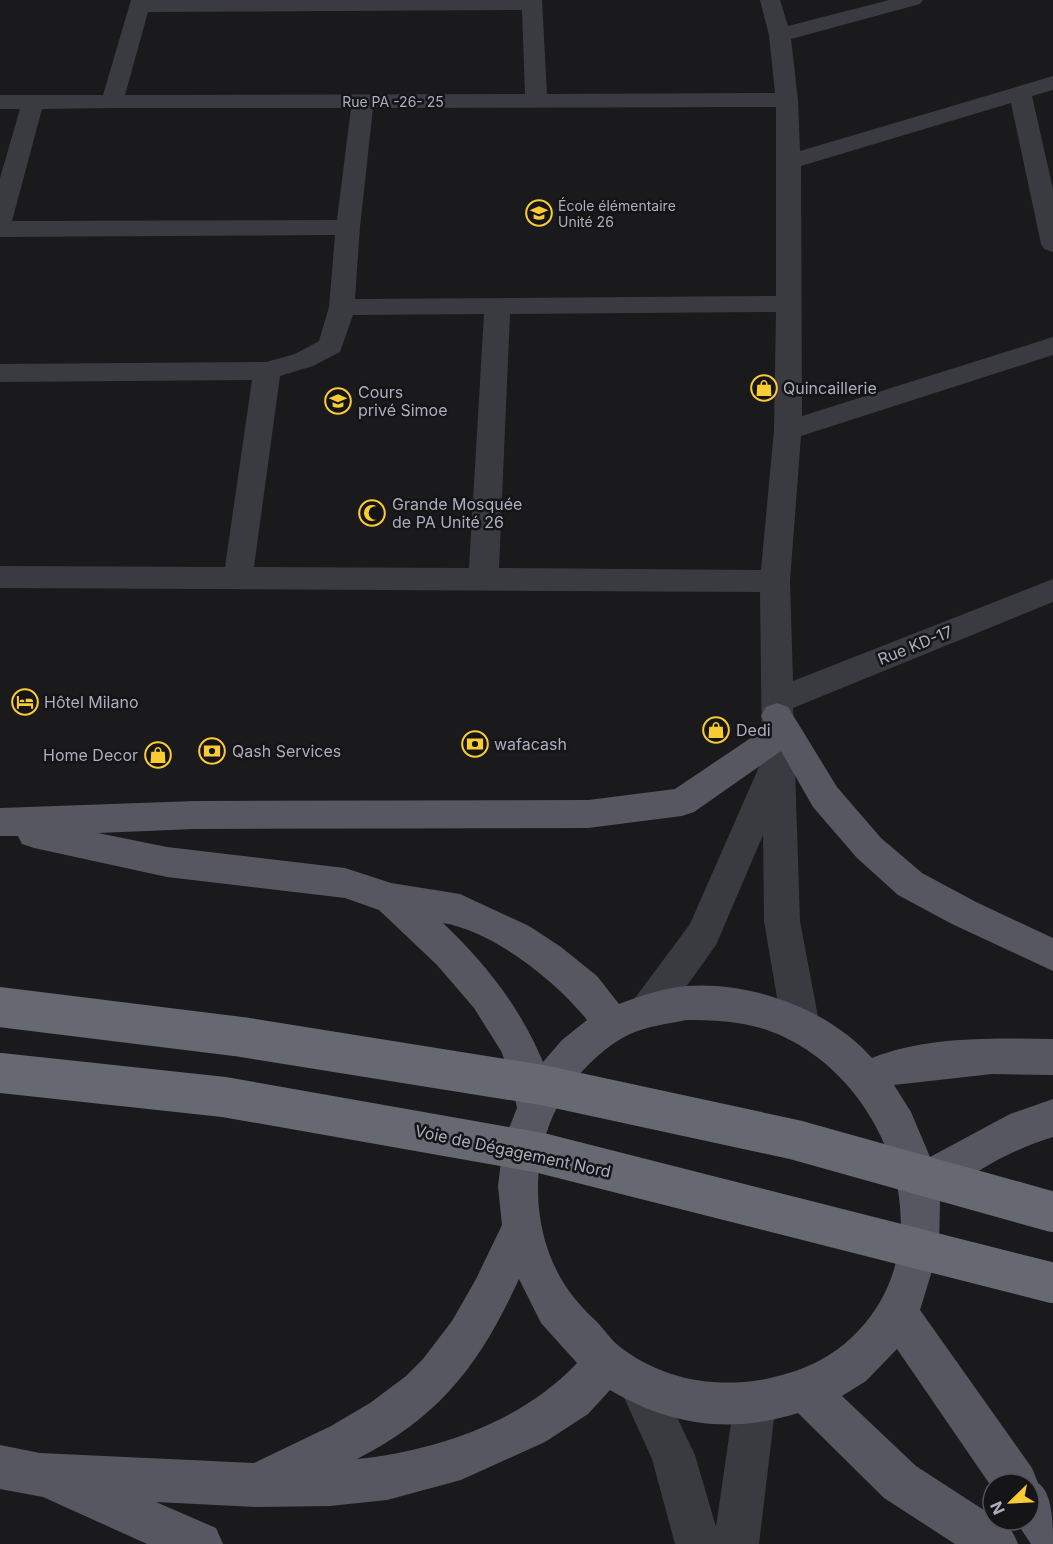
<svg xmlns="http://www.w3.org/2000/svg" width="1053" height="1544" font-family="Inter,sans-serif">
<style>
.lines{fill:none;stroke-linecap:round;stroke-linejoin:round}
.minor{fill:#3a3b41;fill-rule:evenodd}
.major{fill:#565760;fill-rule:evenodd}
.highway-bridge{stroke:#666872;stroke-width:40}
.labels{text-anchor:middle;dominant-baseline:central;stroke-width:5;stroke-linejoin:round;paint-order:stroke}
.far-street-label{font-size:14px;fill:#abafbc;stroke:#151417}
.far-poi-label{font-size:14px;fill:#abafbc;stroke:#151417;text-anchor:start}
.poi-label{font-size:16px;fill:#abafbc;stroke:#151417;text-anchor:start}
.street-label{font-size:16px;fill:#abafbc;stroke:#151417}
</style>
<rect width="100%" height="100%" fill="#1a191c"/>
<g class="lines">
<!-- minor -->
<path class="minor" d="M 131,0 L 542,0 L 547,94 L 775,93 L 769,35 L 760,0 L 780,0 L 788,26 L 889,0 L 923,0 L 920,4 L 791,39 L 798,100 L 800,151 L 1053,76 L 1053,90 L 1032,96 L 1053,189 L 1053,252 L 1044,249 L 1041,244 L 1011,103 L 801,166 L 802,416 L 1053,337 L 1053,355 L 801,436 L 790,581 L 793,681 L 1053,579 L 1053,602 L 793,708 L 800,921 L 820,1027 L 814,1039 L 801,1044 L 788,1039 L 782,1027 L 764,921 L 763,835 L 716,945 L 661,1022 L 648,1027 L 635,1022 L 630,1010 L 635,998 L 690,924 L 762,760 L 760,592 L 0,588 L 0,566 L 225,567 L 252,380 L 0,382 L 0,364 L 266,362 L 295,354 L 319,341 L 329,307 L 335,235 L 0,237 L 0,178 L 20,109 L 0,109 L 0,95 L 103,95 ZM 522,10 L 525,94 L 125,95 L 148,12 ZM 776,107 L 776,296 L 355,299 L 360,227 L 373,108 ZM 111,108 L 351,108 L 337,220 L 12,221 L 42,109 ZM 776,312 L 774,430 L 761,570 L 499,568 L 510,314 ZM 484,314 L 469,568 L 254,567 L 280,376 L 313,366 L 340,352 L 353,315 Z
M 638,1361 L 653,1367 L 695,1455 L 716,1527 L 734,1402 L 740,1387 L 755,1381 L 770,1387 L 776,1402 L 759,1544 L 675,1544 L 652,1459 L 617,1382 L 623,1367 Z"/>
<!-- major -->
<path class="major" d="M 777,703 L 788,707 L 837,787 L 881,838 L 922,873 L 976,902 L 1053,938 L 1053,971 L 952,924 L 898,895 L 857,858 L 813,807 L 781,751 L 694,812 L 682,816 L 588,828 L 195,829 L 98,833 L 167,847 L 345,868 L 391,883 L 460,894 L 529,926 L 561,947 L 597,976 L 619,1004 C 640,996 664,988 687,986 C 750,981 829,1009 872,1058 C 926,1036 995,1038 1053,1039 L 1053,1075 L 992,1074 L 894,1085 L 911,1112 L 930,1157 L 1010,1114 L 1053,1099 L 1053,1137 C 1013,1149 971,1172 940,1200 L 939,1248 L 920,1310 L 1032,1468 L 1038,1483 C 1053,1493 1053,1524 1053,1544 L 1031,1544 L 1015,1520 L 1029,1520 L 1029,1484 L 993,1484 L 993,1489 L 897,1349 L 866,1381 L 842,1396 L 916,1466 L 993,1516 L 993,1520 C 1008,1520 1013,1532 1018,1544 L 955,1544 L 884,1498 L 798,1413 C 730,1434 671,1426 610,1390 L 588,1414 L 545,1442 L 461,1480 L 387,1500 L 330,1506 L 256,1507 L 156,1502 L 216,1528 L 223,1544 L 147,1544 L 43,1497 L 0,1489 L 0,1445 L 40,1453 L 254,1463 L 331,1426 L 370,1403 L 406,1376 L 423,1359 L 452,1321 L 476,1279 L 502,1225 L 498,1186 L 501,1161 L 506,1136 L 517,1108 L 509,1071 L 501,1051 L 474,1008 L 437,965 L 379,910 L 345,898 L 167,877 L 34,848 L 22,844 L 18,836 L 0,836 L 0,808 L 195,801 L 588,800 L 675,789 L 767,727 L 761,716 L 766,707 ZM 443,923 C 493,931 556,981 587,1020 L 562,1040 L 543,1062 C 520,1007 486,964 443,923 ZM 686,1020 C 719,1020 752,1022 782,1036 C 887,1084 945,1236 860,1329 C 833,1359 799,1373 760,1380 C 711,1388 659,1378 619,1346 C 610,1339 604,1329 596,1321 C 586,1312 577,1302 569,1291 C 527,1232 528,1144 570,1086 C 586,1065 607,1045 630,1034 C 648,1026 668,1024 686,1020 ZM 519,1279 L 541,1323 L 577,1363 C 522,1422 435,1451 357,1459 C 441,1416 480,1364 519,1279 Z"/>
<!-- highway-bridge -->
<path class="highway-bridge" d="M 0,1007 L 242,1037 L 542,1085 L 796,1140 L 1053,1212
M 0,1073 L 224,1097 L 541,1153 L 1053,1283"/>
</g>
<!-- icons -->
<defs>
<g id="school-ring" transform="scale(1.35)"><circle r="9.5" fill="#151417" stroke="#facc33" stroke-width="1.5"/><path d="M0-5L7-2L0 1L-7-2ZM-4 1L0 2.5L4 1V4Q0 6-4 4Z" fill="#facc33"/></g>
<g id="shop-ring" transform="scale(1.35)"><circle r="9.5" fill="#151417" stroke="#facc33" stroke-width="1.5"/><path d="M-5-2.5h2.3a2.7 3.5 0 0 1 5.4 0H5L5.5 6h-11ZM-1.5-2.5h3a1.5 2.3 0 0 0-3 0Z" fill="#facc33"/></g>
<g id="mosque-ring" transform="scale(1.35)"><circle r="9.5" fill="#151417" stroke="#facc33" stroke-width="1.5"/><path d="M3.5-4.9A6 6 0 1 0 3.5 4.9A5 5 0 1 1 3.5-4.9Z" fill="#facc33"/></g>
<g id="hotel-ring" transform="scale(1.35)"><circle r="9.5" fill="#151417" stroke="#facc33" stroke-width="1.5"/><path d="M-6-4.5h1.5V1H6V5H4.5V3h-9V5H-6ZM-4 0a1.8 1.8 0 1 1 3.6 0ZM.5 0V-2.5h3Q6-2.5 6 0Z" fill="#facc33"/></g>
<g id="bank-ring" transform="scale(1.35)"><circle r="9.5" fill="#151417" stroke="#facc33" stroke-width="1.5"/><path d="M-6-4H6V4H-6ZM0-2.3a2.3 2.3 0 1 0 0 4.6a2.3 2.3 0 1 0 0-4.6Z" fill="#facc33"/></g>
</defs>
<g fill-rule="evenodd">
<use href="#school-ring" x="539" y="213"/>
<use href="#shop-ring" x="764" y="388"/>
<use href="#school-ring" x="338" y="401"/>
<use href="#mosque-ring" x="372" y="513"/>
<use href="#hotel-ring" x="25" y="702"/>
<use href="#shop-ring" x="716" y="730"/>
<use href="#bank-ring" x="475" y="744"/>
<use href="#bank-ring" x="212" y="751"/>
<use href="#shop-ring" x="158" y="755"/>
</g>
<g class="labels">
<!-- far-street labels -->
<g class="far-street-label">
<text x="393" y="101">Rue PA -26- 25</text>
</g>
<!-- far-poi labels -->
<g class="far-poi-label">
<text x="558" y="205">École élémentaire<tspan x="558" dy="16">Unité 26</tspan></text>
</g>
<!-- poi labels -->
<g class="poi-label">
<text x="783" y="388">Quincaillerie</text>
<text x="358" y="392">Cours<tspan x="358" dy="18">privé Simoe</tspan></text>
<text x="392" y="504">Grande Mosquée<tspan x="392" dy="18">de PA Unité 26</tspan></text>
<text x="44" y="702">Hôtel Milano</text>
<text x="736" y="730">Dedi</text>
<text x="494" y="744">wafacash</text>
<text x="232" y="751">Qash Services</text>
<text x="138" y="755" text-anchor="end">Home Decor</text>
</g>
<!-- street labels -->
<g class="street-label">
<text transform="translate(915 645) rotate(-22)">Rue KD-17</text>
<text transform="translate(513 1151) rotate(12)">Voie de Dégagement Nord</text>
</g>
</g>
<!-- north arrow -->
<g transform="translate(1011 1502) rotate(246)"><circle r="28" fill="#151417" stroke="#515259" stroke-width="1.5"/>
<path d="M0-4.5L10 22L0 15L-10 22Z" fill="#facc33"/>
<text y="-9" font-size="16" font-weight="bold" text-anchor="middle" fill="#abafbc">N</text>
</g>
</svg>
